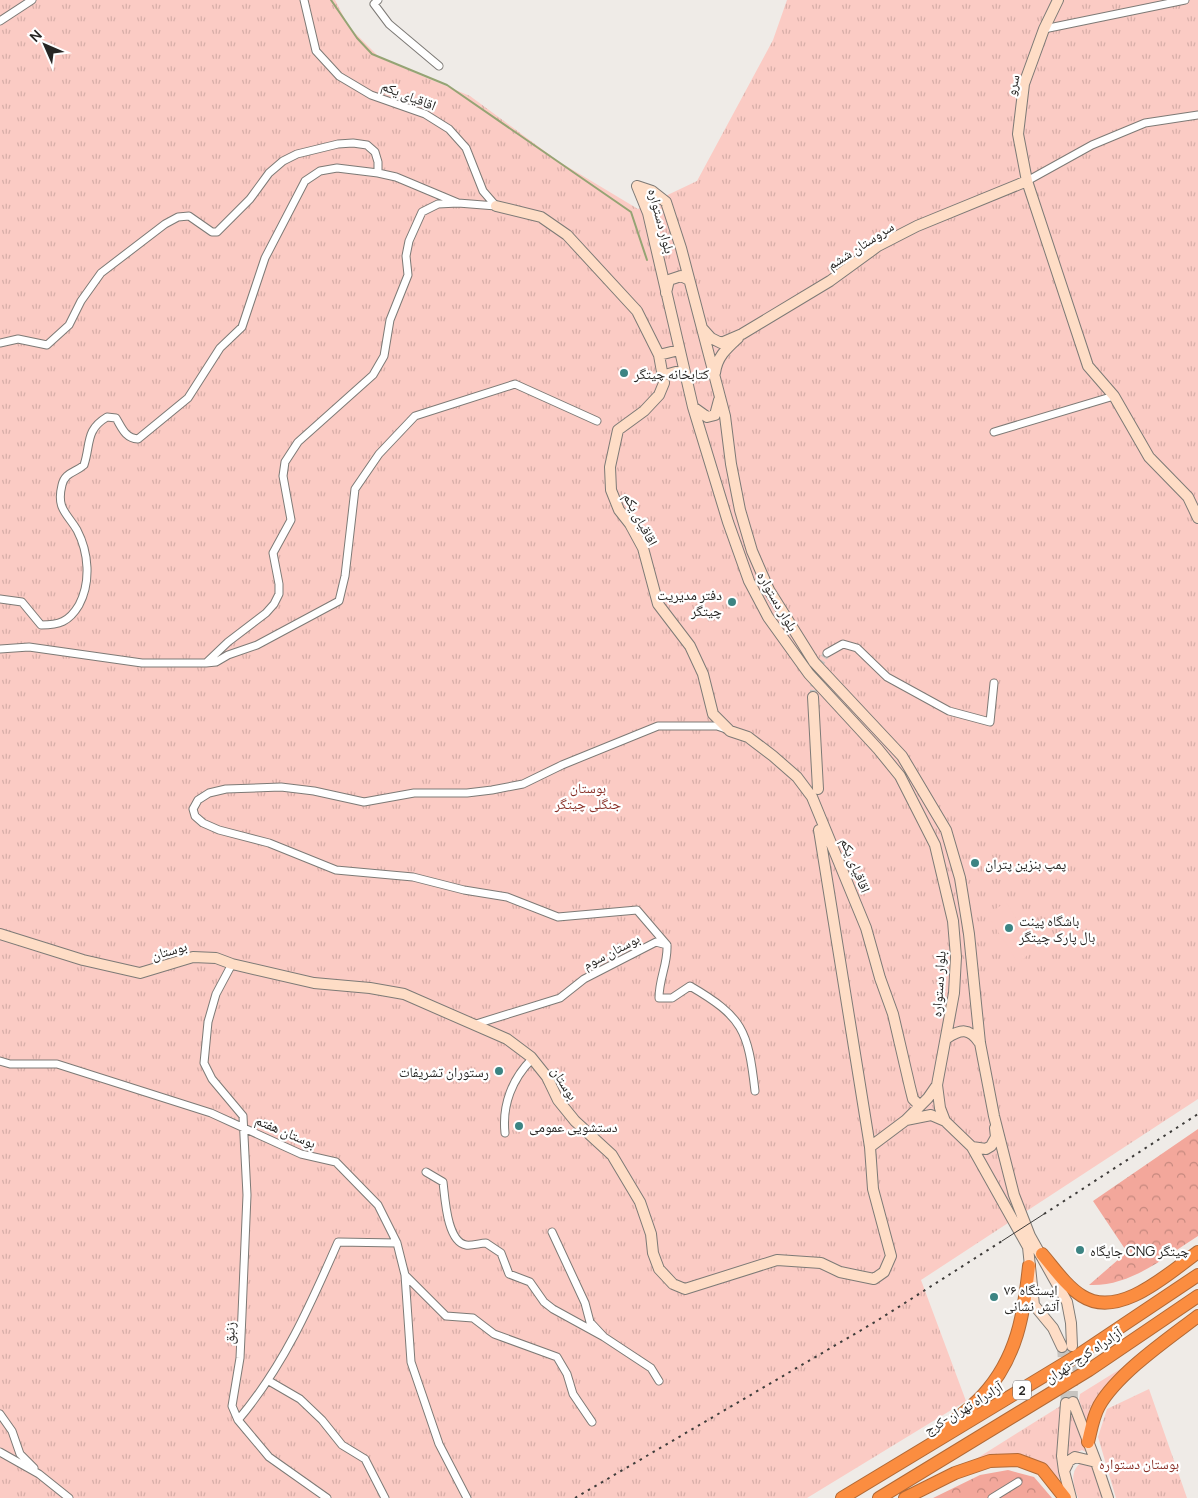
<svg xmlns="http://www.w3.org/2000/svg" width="1198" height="1498" font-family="Manrope,'Noto Naskh Arabic',sans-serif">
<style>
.grass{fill:url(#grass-tufts)}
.forest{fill:url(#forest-crowns)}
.garden{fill:#fbcbc4}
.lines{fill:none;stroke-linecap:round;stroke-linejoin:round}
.stream{stroke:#95a474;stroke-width:2}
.street-tunnel{stroke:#c7c4c0;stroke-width:7;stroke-dasharray:7 3.5;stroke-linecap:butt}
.secondary-tunnel{stroke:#c7c4c0;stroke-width:10;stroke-dasharray:10 5;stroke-linecap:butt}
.street-casing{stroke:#7d7a76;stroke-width:9}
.secondary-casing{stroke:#7d7a76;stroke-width:12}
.highway-casing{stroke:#b16936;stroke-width:14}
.street{stroke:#fff;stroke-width:7}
.secondary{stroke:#feddc6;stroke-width:10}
.highway{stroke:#fb8d40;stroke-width:12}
.tram{stroke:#3e3c3a;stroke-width:1}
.rail{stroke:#3e3c3a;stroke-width:2;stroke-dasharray:2.5 5;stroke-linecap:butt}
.poi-dot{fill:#3c8483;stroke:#fff;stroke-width:2}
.labels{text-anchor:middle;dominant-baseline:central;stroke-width:4.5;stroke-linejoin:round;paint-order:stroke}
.shield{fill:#fff;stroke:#686766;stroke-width:1}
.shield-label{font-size:12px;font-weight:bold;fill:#272624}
.street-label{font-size:14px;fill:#272624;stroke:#fff}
.poi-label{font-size:14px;fill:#272624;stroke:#fff;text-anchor:start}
.park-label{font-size:14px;fill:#882f26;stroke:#fff}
</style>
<defs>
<pattern id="grass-tufts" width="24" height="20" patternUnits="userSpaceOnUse" patternTransform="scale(1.25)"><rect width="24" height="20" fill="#fbcbc4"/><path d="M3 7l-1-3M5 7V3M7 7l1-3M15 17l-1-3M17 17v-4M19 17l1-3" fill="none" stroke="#d7aea8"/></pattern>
<pattern id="forest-crowns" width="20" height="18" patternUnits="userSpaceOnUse" patternTransform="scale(1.25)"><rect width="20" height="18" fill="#f3a79b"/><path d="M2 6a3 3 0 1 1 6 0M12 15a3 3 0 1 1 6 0" fill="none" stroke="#c5887e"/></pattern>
</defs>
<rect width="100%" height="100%" fill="#efebe7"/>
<!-- grass -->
<path class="grass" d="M 0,0 L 335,0 L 349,27 L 380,58 L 470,96 L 558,161 L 638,209 L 697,181 L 773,40 L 787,0 L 1198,0 L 1198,1099 L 921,1280 L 966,1401 L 807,1498 L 0,1498 Z
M 1138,1358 L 1087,1427 L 1079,1399 L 1080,1394 Z
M 1149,1389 L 1187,1498 L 1116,1498 L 1098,1437 L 1107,1409 Z
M 1062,1405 C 1061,1429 1052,1460 1063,1482 L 1037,1461 L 968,1464 Z
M 1070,1408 L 1088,1453 L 1082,1450 L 1067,1457 Z
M 1082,1462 C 1097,1463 1099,1486 1102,1498 L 1078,1498 C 1073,1485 1069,1471 1082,1462 Z"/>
<!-- forest -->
<path class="forest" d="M 1198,1129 L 1198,1236 C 1165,1257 1130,1287 1089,1285 L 1127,1252 L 1093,1201 Z
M 1008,1470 L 1034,1477 L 1052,1498 L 933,1498 L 980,1475 Z"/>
<!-- garden -->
<path class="garden" d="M 1006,902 L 1031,942 L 1031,951 L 1019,964 L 987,915 Z"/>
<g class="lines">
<!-- stream -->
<path class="stream" d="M 331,0 L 357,38 L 372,54 L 447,85 L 631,212 L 647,260"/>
<!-- street-tunnel -->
<path class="street-tunnel" d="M 813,697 L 815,672 L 827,653"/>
<!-- secondary-tunnel -->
<path class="secondary-tunnel" d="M 1072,1346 L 1073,1402
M 1062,1347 L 1066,1403"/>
<!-- street casing -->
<g class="street-casing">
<path id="street" d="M 304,0 L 316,51 L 339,76 L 371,95 L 425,114 L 449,129 L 466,148 L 483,191 L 496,206
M 378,0 L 374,4 L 389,24 L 439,66
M 0,21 L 32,0
M 1044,29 L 1185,0
M 1027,181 L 1092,145 L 1145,123 L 1198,115
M 0,343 L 18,339 L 47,345 L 69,325 L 81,301 L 101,273 L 165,224 L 178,217 L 189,216 L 212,232 L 217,232 L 250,199 L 269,173 L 283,161 L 297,154 L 338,144 L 353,143 L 367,145 L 375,152 L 378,162 L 378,173 L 396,177 L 458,203 L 496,206
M 994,432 L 1114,396
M 0,599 L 22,602 L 41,625 C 59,625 69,622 79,605 C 91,582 89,553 77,530 C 67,513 56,509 62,485 C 65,472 75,473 84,465 C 91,444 85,430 107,417 L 116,418 C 122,428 125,438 138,439 L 188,398 L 220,348 L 242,327 L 265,258 L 305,181 L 320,171 L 337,168 L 378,173
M 0,649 L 29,647 L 142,663 L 206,663 L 228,642 L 266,613 L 274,604 L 279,594 L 279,584 L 273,553 L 291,520 L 283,476 L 285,462 L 298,442 L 373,375 L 384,356 L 390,320 L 408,275 L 406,256 L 409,241 L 422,212 L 438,204 L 458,203
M 827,653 L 843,644 L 857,648 L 887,677 L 949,711 L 990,722 L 994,683
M 206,663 L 216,662 L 228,655 L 257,645 L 339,601 L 345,576 L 355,489 L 379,454 L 415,416 L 515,384 L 597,421
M 667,945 L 637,910 L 558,917 L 507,897 L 464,890 L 413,877 L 336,870 L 269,843 L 219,830 L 203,823 L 195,816 L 193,809 L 198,800 L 209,793 L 226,789 L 281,787 L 314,791 L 364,802 L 414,793 L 467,793 L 492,790 L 523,784 L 562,765 L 658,726 L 717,726 L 726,729
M 232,964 L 216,994 L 208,1022 L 204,1063 L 212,1079 L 243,1116 L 247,1195 L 242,1314 L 240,1358 L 232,1406 L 238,1420 L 269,1457 L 327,1498
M 476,1024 L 560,998 L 584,979 L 656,942 L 667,945 C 668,964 659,978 659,998 L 672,998 L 690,986 C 743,1017 748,1030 755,1091
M 0,1061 L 10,1064 L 57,1064 L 211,1113 L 301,1154 L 336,1162 L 378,1205 L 397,1243 L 405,1275 L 446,1316 L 473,1318 L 494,1334 L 557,1357 L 567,1374 L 573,1394 L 592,1422
M 505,1133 C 502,1105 512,1079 532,1059
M 426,1172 L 443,1182 C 445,1198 447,1242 466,1245 C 472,1246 480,1243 486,1243 L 501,1253 L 509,1274 L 530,1282 L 544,1302 L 553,1309 L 604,1337
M 552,1232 L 585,1303 L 590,1322 L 604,1337 L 651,1368 L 659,1381
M 405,1275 L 411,1362 L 439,1444 L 467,1498
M 269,1381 L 300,1399 L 322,1420 L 342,1445 L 365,1459 L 385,1498
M 0,1414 L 12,1431 L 20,1454 L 34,1468
M 238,1420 C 283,1367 310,1306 338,1242 L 397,1243
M 0,1452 L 39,1474 L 69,1498
M 992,1498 L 1018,1482"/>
</g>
<!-- secondary casing -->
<g class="secondary-casing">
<path id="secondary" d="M 1058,0 L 1044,29 L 1024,84 L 1018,134 L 1027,181 L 1088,366 L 1114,396 L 1149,457 L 1188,497 L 1198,518
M 637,186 L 648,213 L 693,407 L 728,522 L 749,581 L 768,617 L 809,674 L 878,749 L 900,776 L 935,845 L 953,921 L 956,957 L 954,993 L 937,1085 L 940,1108 L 945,1121 L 972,1147 L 1028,1247 L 1034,1305 L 1053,1328 L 1062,1347
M 637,186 L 652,191 L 666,202 L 681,248 L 725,416 L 731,464 L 740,510 L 752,551 L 769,590 L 814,662 L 902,756 L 946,830 L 960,878 L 969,934 L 980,1043 L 994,1116 L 1014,1195 L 1030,1236 L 1067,1302 L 1071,1323 L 1072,1346
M 496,206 L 541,217 L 567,235 L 637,311 L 659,355 L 664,383 L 659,395 L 644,411 L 618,430 L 610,467 L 611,490 L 619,510 L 630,524 L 643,548 L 658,604 L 690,646 L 703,674 L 713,714 L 730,731 L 748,737 L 773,756 L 797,777 L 812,797 L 866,928 L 880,978 L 893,1014 L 910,1087 L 913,1099 L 919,1105
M 666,293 L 669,280 L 681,276 L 689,280
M 702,328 L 711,338 L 721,343 L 742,334 L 830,281 L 878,246 L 917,226 L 1027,181
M 659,355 L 679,350
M 715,373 C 717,357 726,349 738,338
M 661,376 L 683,370
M 693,407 L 707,417 L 715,415 L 719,400
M 813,697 L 818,789
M 819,830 L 870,1147
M 0,934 L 83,960 L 140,973 L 193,957 L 216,958 L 232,964 L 314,983 L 370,988 L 404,994 L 507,1039 L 531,1057 L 547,1077 L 558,1100 L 575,1121 L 612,1155 L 640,1202 L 651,1234 L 653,1253 L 659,1269 L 673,1284 L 685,1289 L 777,1260 L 821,1263 L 840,1272 L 874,1279 L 884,1272 L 891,1256 L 873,1189 L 870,1147 L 906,1120
M 947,1038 C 961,1029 969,1028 979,1042
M 937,1085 L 928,1098 L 906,1120 L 931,1115 L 945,1121
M 972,1147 L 986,1149 L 991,1146 L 996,1137 L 995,1128
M 1073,1402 L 1096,1462
M 1064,1471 L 1062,1456 L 1066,1403
M 1071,1498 L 1064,1471 L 1069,1461 L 1075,1457 L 1096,1462 L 1108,1498"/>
</g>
<!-- highway casing -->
<g class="highway-casing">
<path id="highway" d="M 1042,1254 C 1054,1268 1066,1286 1082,1296 C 1119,1320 1169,1273 1198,1252
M 942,1431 C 956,1419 971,1408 983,1395 C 1017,1358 1024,1314 1029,1266
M 1088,1442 C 1091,1430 1093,1417 1099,1406 C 1118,1373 1168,1339 1198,1316
M 842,1498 L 1077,1356 L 1198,1275
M 879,1498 L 1089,1370 L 1198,1296
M 905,1498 L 955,1473 L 990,1461 L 1018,1460 L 1042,1469 L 1065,1498"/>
</g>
<!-- street -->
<use href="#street" class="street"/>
<!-- secondary -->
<use href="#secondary" class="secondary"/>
<!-- highway -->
<use href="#highway" class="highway"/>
<!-- tram -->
<path class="tram" d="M 1002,1241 L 1044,1214"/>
<!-- rail -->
<path class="rail" d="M 1044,1214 L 1198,1114
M 575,1498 L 875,1322 L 1002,1241"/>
</g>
<!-- markers -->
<g class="poi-dot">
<circle cx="624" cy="373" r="5"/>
<circle cx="732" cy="602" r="5"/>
<circle cx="975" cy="863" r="5"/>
<circle cx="1009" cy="928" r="5"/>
<circle cx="499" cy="1071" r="5"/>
<circle cx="519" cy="1126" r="5"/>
<circle cx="1080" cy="1250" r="5"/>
<circle cx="994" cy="1297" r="5"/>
</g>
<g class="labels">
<!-- shield labels -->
<rect class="shield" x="1013" y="1380.5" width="18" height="19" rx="4"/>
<g class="shield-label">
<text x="1022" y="1390">2</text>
</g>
<!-- street labels -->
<g class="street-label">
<text transform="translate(1012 85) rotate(-78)">سرو</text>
<text transform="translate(409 95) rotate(22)">اقاقیای یکم</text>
<text transform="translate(662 221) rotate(75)">بلوار دستواره</text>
<text transform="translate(860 245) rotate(-33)">سروستان ششم</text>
<text transform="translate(641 519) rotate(62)">اقاقیای یکم</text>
<text transform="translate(778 601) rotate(60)">بلوار دستواره</text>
<text transform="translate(856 865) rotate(68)">اقاقیای یکم</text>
<text transform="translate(169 950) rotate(-16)">بوستان</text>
<text transform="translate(611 951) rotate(-27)">بوستان سوم</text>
<text transform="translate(938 984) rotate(-86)">بلوار دستواره</text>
<text transform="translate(565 1083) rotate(58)">بوستان</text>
<text transform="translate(286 1131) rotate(23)">بوستان هفتم</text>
<text transform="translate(229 1333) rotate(-87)">زنبق</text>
<text transform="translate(1083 1355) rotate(-33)">آزادراه کرج-تهران</text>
<text transform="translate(963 1408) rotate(-31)">آزادراه تهران-کرج</text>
</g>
<!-- poi labels -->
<g class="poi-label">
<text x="634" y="373">کتابخانه چیتگر</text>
<text x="722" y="594" text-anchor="end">دفتر مدیریت<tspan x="722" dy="16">چیتگر</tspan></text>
<text x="985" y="863">پمپ بنزین پتران</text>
<text x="1019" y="920">باشگاه پینت<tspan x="1019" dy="16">بال پارک چیتگر</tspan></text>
<text x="489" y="1071" text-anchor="end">رستوران تشریفات</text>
<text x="529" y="1126">دستشویی عمومی</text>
<text x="1090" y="1250">جایگاه CNG چیتگر</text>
<text x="1004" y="1289">ایستگاه ۷۶<tspan x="1004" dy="16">آتش نشانی</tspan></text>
</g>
<!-- park labels -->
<g class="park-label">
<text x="588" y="787">بوستان<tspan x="588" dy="16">جنگلی چیتگر</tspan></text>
<text x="1139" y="1463">بوستان دستواره</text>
</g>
</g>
<!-- north arrow -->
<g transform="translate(45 45) rotate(315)" stroke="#ffffff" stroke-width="4" paint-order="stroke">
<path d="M0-4L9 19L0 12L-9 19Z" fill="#272624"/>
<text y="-8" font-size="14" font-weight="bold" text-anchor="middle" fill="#272624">N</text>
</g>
</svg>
